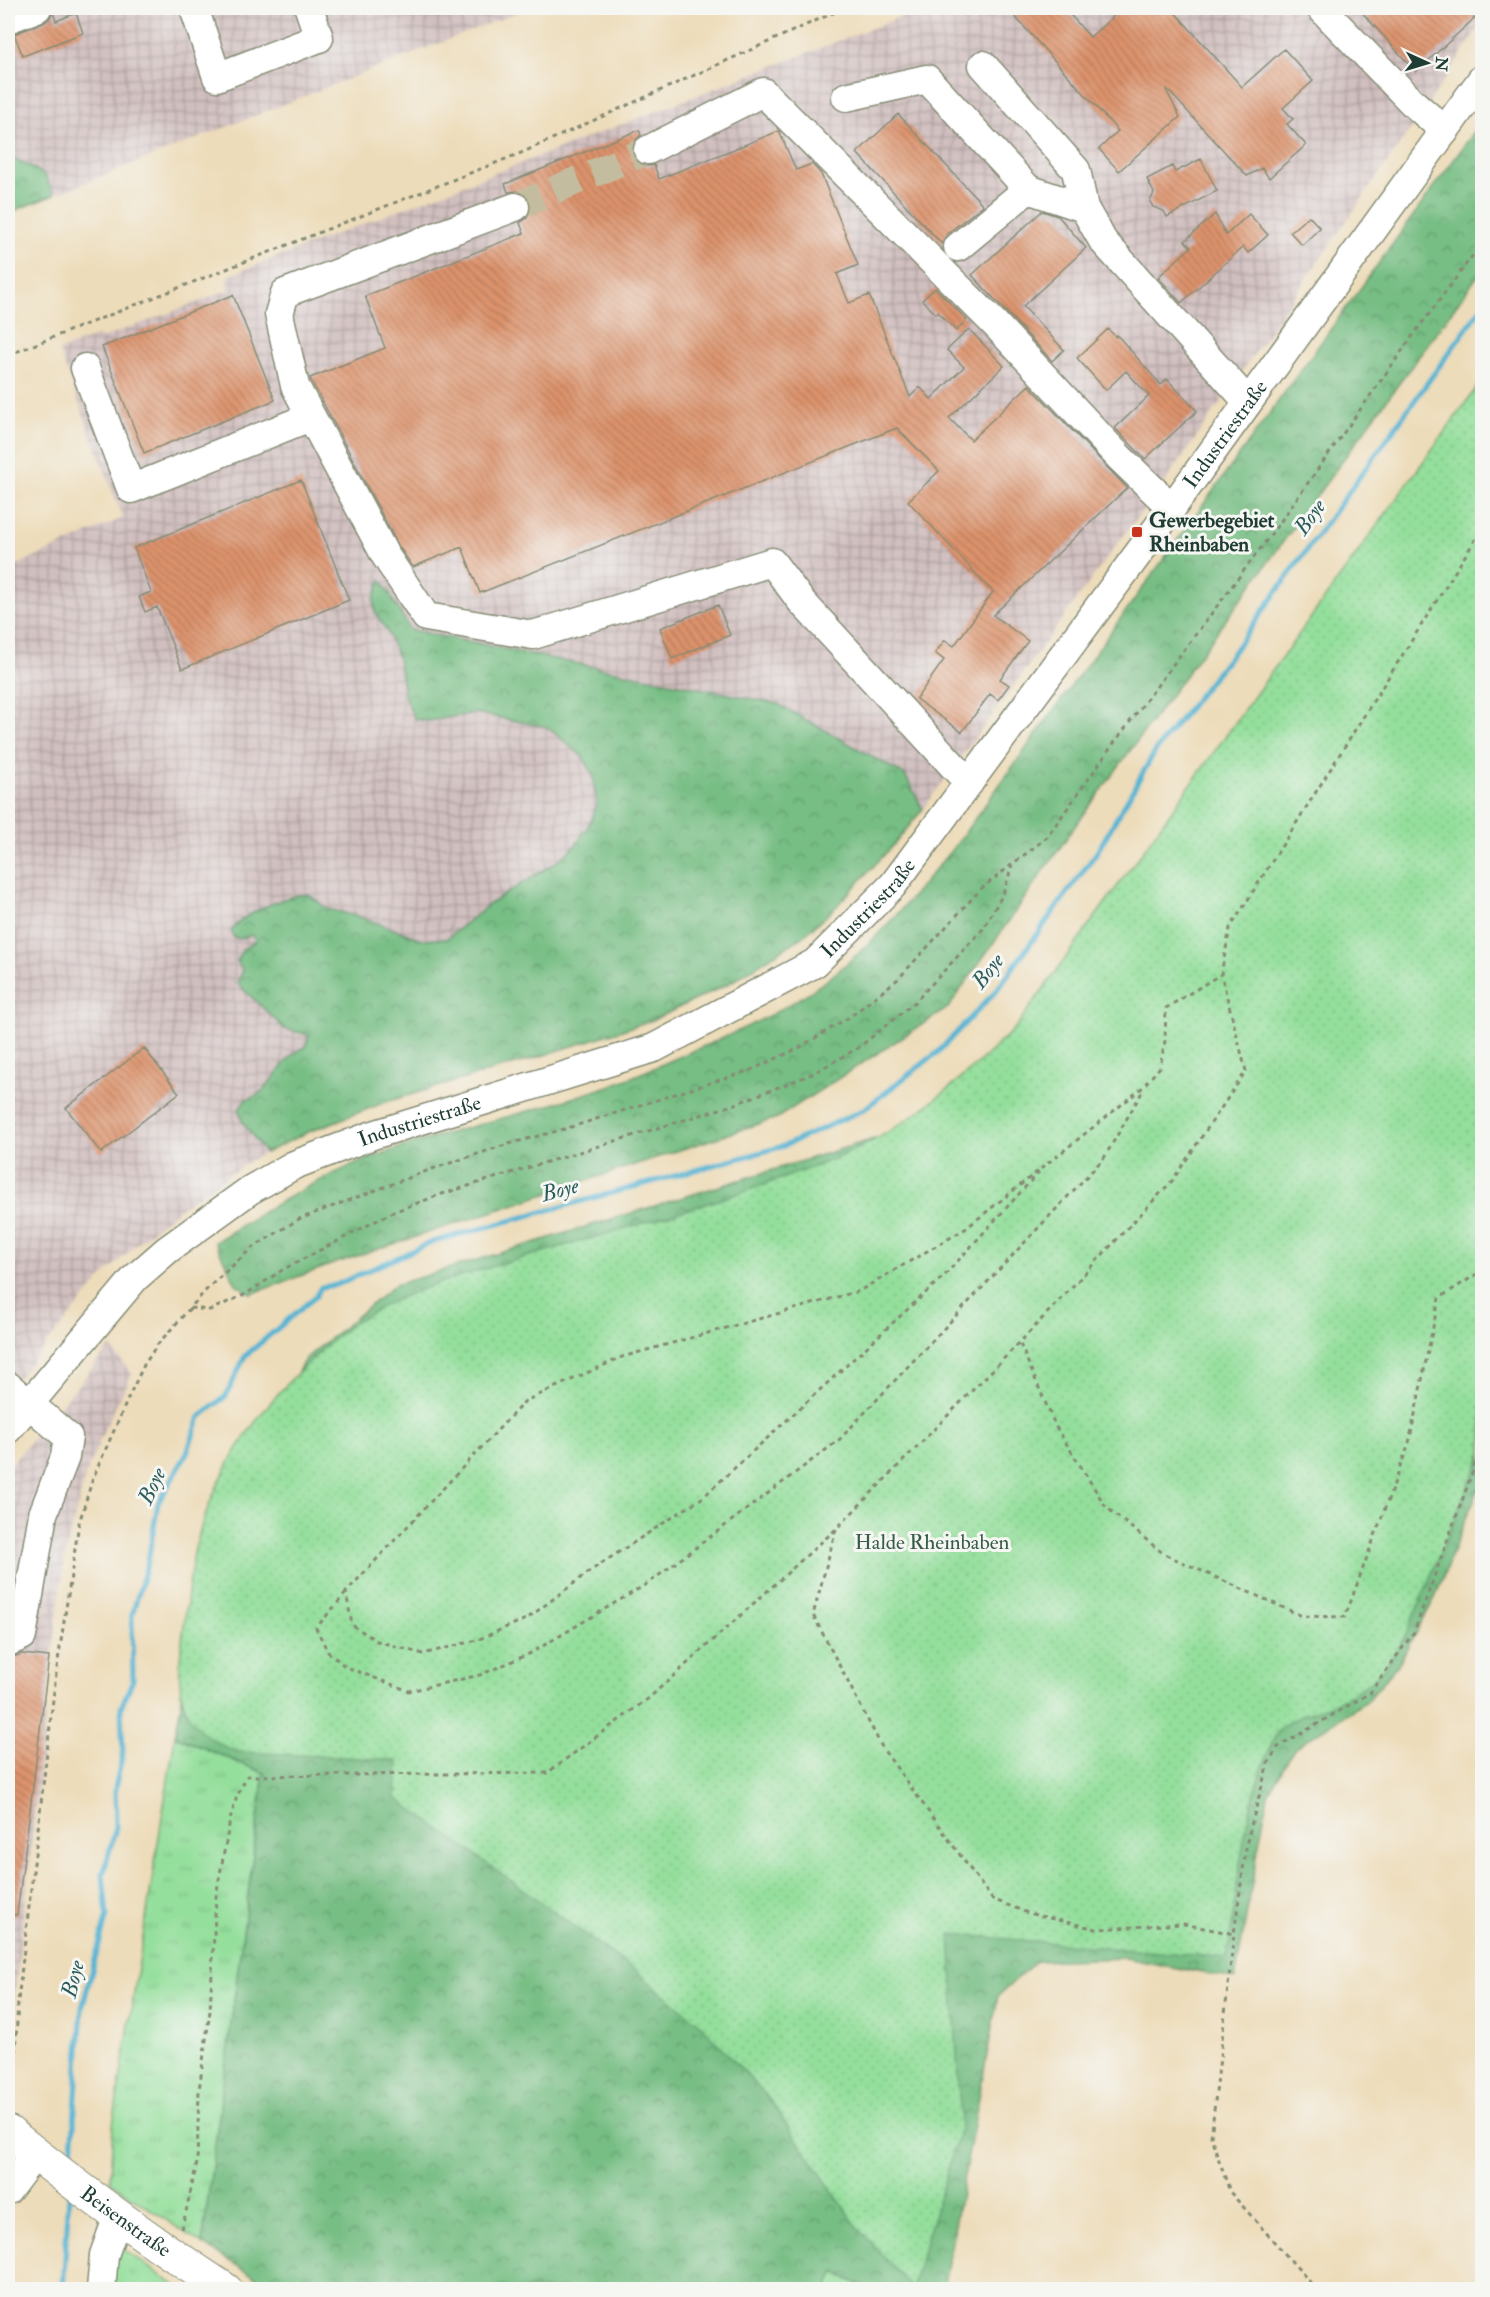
<svg xmlns="http://www.w3.org/2000/svg" width="1490" height="2297" font-family="'IM FELL Double Pica',serif">
<style>
.industrial{fill:url(#industrial-grid)}
.grass{fill:url(#grass-tufts);stroke:#5a8e68;stroke-width:1.5}
.forest{fill:url(#forest-crowns);stroke:#4b7e5c;stroke-width:1.5}
.park{fill:url(#park-dots);stroke:#5a8e68;stroke-width:1.5}
.lines{fill:none;stroke-linecap:round;stroke-linejoin:round}
.stream{stroke:#54b4d3;stroke-width:5}
.building{fill:url(#building-back-hatch)}
.minor-tunnel{stroke:#c4bc9e;stroke-width:28;stroke-dasharray:28 14;stroke-linecap:butt}
.minor-casing{stroke:#868c76;stroke-width:31}
.major-casing{stroke:#868c76;stroke-width:35}
.path{stroke:#868c76;stroke-width:3;stroke-dasharray:4.5 4.5;stroke-linecap:butt}
.minor{stroke:#fff;stroke-width:28}
.major{stroke:#fff;stroke-width:33}
.poi-dot{fill:#c8321e;stroke:#f6f6f2;stroke-width:2}
.labels{text-anchor:middle;dominant-baseline:central;stroke-width:6;stroke-linejoin:round;paint-order:stroke}
.street-label{font-size:21px;fill:#1f3d34;stroke:#f6f6f2}
.poi-label{font-size:21px;font-weight:bold;fill:#1f3d34;stroke:#f6f6f2;text-anchor:start}
.park-label{font-size:21px;fill:#365d49;stroke:#f6f6f2}
.water-label{font-size:22px;font-style:italic;fill:#2c5b5c;stroke:#f6f6f2}
</style>
<defs>
<pattern id="industrial-grid" width="8" height="8" patternUnits="userSpaceOnUse" patternTransform="scale(1.5)"><rect width="8" height="8" fill="#d1bfbf"/><path d="M0 4h8M4 0v8" fill="none" stroke="#a99c9c"/></pattern>
<pattern id="grass-tufts" width="24" height="20" patternUnits="userSpaceOnUse" patternTransform="scale(1.5)"><rect width="24" height="20" fill="#94df9c"/><path d="M3 7l-1-3M5 7V3M7 7l1-3M15 17l-1-3M17 17v-4M19 17l1-3" fill="none" stroke="#7fc087"/></pattern>
<pattern id="forest-crowns" width="20" height="18" patternUnits="userSpaceOnUse" patternTransform="scale(1.5)"><rect width="20" height="18" fill="#77be84"/><path d="M2 6a3 3 0 1 1 6 0M12 15a3 3 0 1 1 6 0" fill="none" stroke="#619c6d"/></pattern>
<pattern id="park-dots" width="8" height="8" patternUnits="userSpaceOnUse" patternTransform="scale(1.5)"><rect width="8" height="8" fill="#94df9c"/><path d="M2 2h.1M6 6h.1" fill="none" stroke="#7fc087" stroke-width="1.8" stroke-linecap="round"/></pattern>
<pattern id="building-back-hatch" width="6" height="6" patternUnits="userSpaceOnUse" patternTransform="scale(1.5)"><rect width="6" height="6" fill="#dd936c"/><path d="M-1 5l2 2M0 0l6 6M5-1l2 2" fill="none" stroke="#b3795a"/></pattern>
</defs>
<rect width="100%" height="100%" fill="#f6f6f2"/>
<filter id="ink" filterUnits="userSpaceOnUse"><feTurbulence type="fractalNoise" baseFrequency=".0167" numOctaves="2"/><feDisplacementMap in="SourceGraphic" scale="12" xChannelSelector="R" yChannelSelector="G"/><feConvolveMatrix kernelMatrix="1 2 1 2 8 2 1 2 1" color-interpolation-filters="sRGB"/></filter>
<filter id="wash" filterUnits="userSpaceOnUse"><feTurbulence type="fractalNoise" baseFrequency=".008" numOctaves="4" result="noise"/><feDisplacementMap in="SourceGraphic" scale="24" xChannelSelector="R" yChannelSelector="G"/><feGaussianBlur stdDeviation="1.35" result="paint"/><feColorMatrix in="noise" values="0 0 0 0 0 0 0 0 0 0 0 0 0 0 0 0 0 1.4 0 .05"/><feComposite in="paint" operator="in"/></filter>
<g filter="url(#wash)">
<rect width="100%" height="100%" fill="#eddcb9"/>
<!-- industrial -->
<path class="industrial" d="M 8,8 L 528,8 L 54,195 L 45,177 L 35,169 L 8,156 Z
M 924,8 L 1482,8 L 1482,23 L 1432,98 L 1159,491 L 1126,532 L 923,809 L 905,775 L 778,704 L 410,630 L 380,580 L 375,612 L 387,631 L 398,658 L 405,698 L 429,721 L 475,713 L 547,727 L 583,757 L 593,775 L 597,803 L 591,821 L 576,845 L 558,861 L 516,886 L 475,915 L 446,939 L 421,939 L 361,917 L 327,909 L 308,894 L 293,895 L 248,916 L 244,936 L 251,935 L 255,938 L 254,942 L 242,950 L 243,971 L 237,983 L 299,1034 L 309,1034 L 306,1047 L 299,1050 L 290,1057 L 262,1093 L 253,1098 L 245,1100 L 239,1109 L 242,1122 L 265,1153 L 251,1160 L 180,1208 L 141,1240 L 104,1275 L 8,1390 L 8,569 L 123,518 L 59,351 L 98,335 L 100,339 L 229,290 L 228,276 Z
M 110,1347 L 132,1374 L 106,1426 L 86,1474 L 65,1555 L 51,1664 L 8,2056 L 8,1468 Z"/>
<!-- grass -->
<path class="grass" d="M 175,1736 L 264,1773 L 202,2244 L 110,2182 L 113,2125 Z
M 118,2246 L 181,2289 L 108,2290 Z
M 834,2272 L 868,2289 L 827,2290 Z"/>
<!-- forest -->
<path class="forest" d="M 1482,121 L 1482,270 L 1075,826 L 948,1008 L 777,1118 L 336,1263 L 251,1294 L 236,1284 L 215,1242 C 270,1207 325,1173 387,1152 C 463,1126 542,1111 617,1083 C 648,1071 678,1057 709,1044 C 750,1026 792,1006 828,979 C 878,941 918,890 958,842 Z
M 8,156 L 35,169 L 46,177 L 54,195 L 8,213 Z
M 1482,526 L 1482,1482 L 1466,1518 L 1435,1598 L 1400,1661 L 1369,1699 L 1294,1749 L 1268,1794 L 1235,1979 L 1125,1958 L 1036,1961 L 998,1996 L 943,2289 L 868,2289 L 835,2272 L 827,2290 L 275,2289 L 202,2244 L 264,1773 L 175,1736 L 214,1525 L 305,1359 L 395,1285 L 884,1136 L 1205,935 Z
M 381,579 L 410,630 L 778,704 L 905,775 L 923,809 L 897,841 L 835,908 L 801,938 L 728,984 L 653,1020 L 529,1060 L 386,1102 L 308,1132 L 265,1153 L 242,1121 L 239,1110 L 245,1100 C 274,1094 279,1056 306,1047 L 309,1035 L 285,1029 L 237,983 L 243,971 L 237,961 L 242,950 L 254,942 L 255,938 L 251,935 L 239,939 L 233,937 L 231,930 C 246,912 285,896 308,894 L 328,909 L 361,917 L 421,939 L 446,939 L 491,903 L 558,861 L 576,845 L 591,821 L 597,803 L 593,775 L 583,757 L 547,727 L 475,713 L 429,721 L 415,719 L 405,698 L 398,658 L 387,631 L 375,612 L 374,599 Z"/>
<!-- park -->
<path class="park" d="M 1482,380 L 1482,1454 L 1405,1637 C 1382,1676 1366,1690 1325,1707 C 1311,1713 1295,1717 1283,1726 C 1274,1734 1271,1747 1266,1758 C 1241,1822 1238,1891 1227,1958 L 950,1934 L 961,2126 L 912,2288 L 858,2228 L 769,2099 L 701,2025 L 636,1971 L 396,1798 L 398,1760 L 238,1752 C 168,1727 177,1679 185,1617 C 188,1595 190,1571 195,1549 C 213,1475 256,1411 311,1360 C 325,1347 339,1333 354,1323 C 404,1290 466,1274 523,1258 C 608,1233 693,1210 775,1181 C 805,1170 835,1160 863,1146 C 920,1117 970,1072 1016,1027 Z"/>
<g class="lines">
<!-- stream -->
<path class="stream" d="M 71,2168 L 82,2008 L 107,1915 L 103,1875 L 116,1827 L 115,1788 L 123,1753 L 121,1707 L 133,1680 L 132,1615 L 148,1561 L 158,1503 L 186,1455 L 200,1417 L 226,1396 L 245,1356 L 316,1296 L 321,1287 L 336,1285 L 432,1242 L 784,1146 L 863,1110 L 938,1052 L 996,991 L 1097,852 L 1156,750 L 1234,651 L 1482,307
M 63,2290 L 69,2195"/>
</g>
<g id="blocks">
<!-- building -->
<path class="building" d="M 1007,8 L 1064,8 L 1090,37 L 1123,8 L 1171,8 L 1242,87 L 1284,49 L 1313,81 L 1283,108 L 1293,119 L 1287,124 L 1306,145 L 1269,178 L 1262,168 L 1247,176 L 1167,89 L 1166,90 L 1180,117 L 1119,171 L 1099,149 L 1118,131 Z
M 1358,8 L 1471,8 L 1478,15 L 1416,72 Z
M 53,12 L 56,21 L 76,13 L 83,33 L 23,56 L 14,34 L 43,23 L 49,19 Z
M 898,114 L 983,205 L 947,234 L 942,244 L 857,153 Z
M 639,130 L 641,135 L 635,141 L 632,148 L 633,157 L 639,164 L 646,166 L 654,165 L 659,179 L 779,131 L 796,170 L 812,164 L 821,174 L 858,265 L 837,274 L 849,303 L 869,295 L 910,397 L 920,387 L 931,399 L 964,367 L 947,350 L 969,329 L 1004,366 L 949,418 L 971,440 L 1029,385 L 1127,488 L 993,615 L 1028,641 L 1000,679 L 1009,685 L 998,700 L 990,694 L 962,732 L 916,699 L 944,660 L 935,653 L 945,640 L 954,646 L 993,592 L 908,501 L 939,471 L 897,428 L 480,593 L 462,547 L 413,567 L 399,547 L 310,378 L 385,348 L 365,296 L 524,233 L 520,223 L 527,218 L 531,210 L 530,201 L 525,194 L 518,191 L 508,192 L 505,184 Z
M 1201,159 L 1217,191 L 1167,217 L 1164,211 L 1153,207 L 1150,202 L 1154,193 L 1147,179 L 1172,166 L 1175,172 Z
M 1042,211 L 1058,216 L 1086,248 L 1023,306 L 1064,350 L 1052,361 L 972,275 Z
M 1215,214 L 1226,235 L 1249,214 L 1268,235 L 1248,253 L 1243,247 L 1181,303 L 1158,277 L 1191,247 L 1185,241 Z
M 1309,216 L 1320,228 L 1302,245 L 1290,232 Z
M 935,288 L 967,320 L 956,331 L 938,312 L 936,314 L 922,300 Z
M 233,295 L 275,400 L 144,453 L 102,347 Z
M 1108,329 L 1116,337 L 1117,335 L 1161,385 L 1167,379 L 1197,411 L 1145,459 L 1115,428 L 1149,396 L 1126,371 L 1106,390 L 1077,358 Z
M 301,480 L 349,600 L 182,669 L 157,607 L 145,612 L 139,597 L 151,592 L 134,548 Z
M 718,605 L 730,635 L 672,659 L 660,628 Z
M 144,1048 L 179,1093 L 101,1153 L 66,1108 Z
M 22,1654 L 49,1657 L 17,1915 L 8,1914 L 8,1670 L 9,1658 Z"/>
</g>
</g>
<g filter="url(#ink)">
<use href="#blocks" fill-opacity="0" stroke="#868c76" stroke-width="1.5"/>
<g class="lines">
<!-- minor-tunnel -->
<path class="minor-tunnel" d="M 515,207 L 648,150"/>
<!-- minor casing -->
<g class="minor-casing">
<g id="minor">
<path d="M 194,8 L 217,77 L 319,38 L 309,8"/>
<path d="M 1321,8 L 1412,102 L 1445,131"/>
<path d="M 8,19 L 37,8"/>
<path d="M 983,65 L 1076,170 L 1084,208 L 1103,241 L 1248,402"/>
<path d="M 846,97 L 927,79 L 1028,189 L 1084,208"/>
<path d="M 648,150 L 763,92 L 995,324 L 1120,458 L 1172,508"/>
<path d="M 515,207 L 285,293 L 279,314 L 295,386 L 385,555 L 426,617 L 533,635 L 772,562 L 801,601 L 969,783"/>
<path d="M 958,247 L 1028,189"/>
<path d="M 85,368 L 131,489 L 310,417"/>
<path d="M 8,1386 L 68,1437 L 65,1457 L 43,1514 L 22,1636 L 8,1642"/>
<path id="s1" d="M 8,1429 L 135,1278 L 167,1250 L 250,1190 L 294,1165 L 373,1135 L 654,1048 L 815,963 L 893,885 L 1158,527 L 1482,79"/>
<path d="M 8,2190 L 35,2154"/>
<path d="M 101,2290 L 104,2255 L 118,2216"/>
</g>
</g>
<!-- major casing -->
<g class="major-casing">
<g id="major">
<path id="s2" d="M 8,2132 C 78,2188 150,2241 226,2290"/>
</g>
</g>
<!-- path -->
<path class="path" d="M 8,355 L 521,153 L 844,8
M 1039,1172 L 945,1275 L 702,1498 L 593,1569 L 528,1618 L 477,1640 L 423,1654 L 377,1641 L 352,1625 L 346,1592 L 525,1401 L 622,1357 L 859,1291 L 965,1229 L 1140,1090 L 1160,1067 L 1165,1041 L 1166,1008 L 1221,974
M 190,1308 L 210,1310 L 246,1294 L 284,1269 L 393,1212 L 442,1194 L 730,1106 L 812,1074 L 858,1048 L 915,1002 L 983,929 L 1003,894 L 1012,866
M 1020,1344 L 1056,1427 L 1106,1507 L 1164,1554 L 1302,1616 L 1345,1617 L 1409,1443 L 1439,1298 L 1482,1271
M 836,1529 L 813,1615 L 883,1749 L 992,1899 L 1028,1913 L 1096,1929 L 1184,1924 L 1234,1934
M 346,1593 L 316,1628 L 328,1652 L 346,1667 L 409,1691 L 480,1675 L 531,1653 L 650,1582 L 839,1440 L 1104,1158 L 1141,1094 L 1140,1090
M 8,2106 L 12,2098 L 14,2080 L 18,2001 L 56,1674 L 79,1523 L 93,1478 L 131,1392 L 144,1365 L 157,1345 L 208,1288 L 252,1248 L 299,1219 L 432,1169 L 505,1145 L 568,1128 L 751,1070 L 799,1048 L 851,1016 L 898,979 L 982,888 L 1047,837 L 1114,743 L 1278,525 L 1414,334 L 1482,243
M 182,2229 L 197,2163 L 199,2090 L 210,2011 L 216,1896 L 230,1820 L 237,1796 L 247,1776 L 547,1773 L 649,1698 L 836,1529 L 1019,1343 L 1172,1181 L 1246,1071 L 1221,974 L 1230,928 L 1482,529
M 1317,2290 L 1230,2192 L 1211,2137 L 1234,1934 L 1247,1841 L 1268,1763 L 1278,1747 L 1370,1693 L 1414,1632 L 1482,1446"/>
<!-- minor -->
<use href="#minor" class="minor"/>
<!-- major -->
<use href="#major" class="major"/>
</g>
</g>
<!-- markers -->
<rect class="poi-dot" x="1131" y="526" width="12" height="12" rx="3"/>
<g class="labels">
<!-- street labels -->
<g class="street-label">
<text stroke="none"><textPath href="#s1" startOffset="1624">Industriestraße</textPath></text>
<text stroke="none"><textPath href="#s1" startOffset="1030">Industriestraße</textPath></text>
<text stroke="none"><textPath href="#s1" startOffset="526">Industriestraße</textPath></text>
<text stroke="none"><textPath href="#s2" startOffset="148">Beisenstraße</textPath></text>
</g>
<!-- poi labels -->
<g class="poi-label">
<text x="1149" y="520">Gewerbegebiet<tspan x="1149" dy="24">Rheinbaben</tspan></text>
</g>
<!-- park labels -->
<g class="park-label">
<text x="932" y="1542">Halde Rheinbaben</text>
</g>
<!-- water labels -->
<g class="water-label">
<text transform="translate(1310 517) rotate(-54)">Boye</text>
<text transform="translate(988 971) rotate(-52)">Boye</text>
<text transform="translate(560 1190) rotate(-15)">Boye</text>
<text transform="translate(152 1486) rotate(-65)">Boye</text>
<text transform="translate(73 1979) rotate(-76)">Boye</text>
</g>
</g>
<!-- margin -->
<rect width="1490" height="2297" fill="none" stroke="#f6f6f2" stroke-width="30"/>
<!-- north arrow -->
<g transform="translate(1427 63) rotate(94)" stroke="#f6f6f2" stroke-width="4.5" paint-order="stroke">
<path d="M0-4.5L10 22L0 15L-10 22Z" fill="#1f3d34"/>
<text y="-9" font-size="16" font-weight="bold" text-anchor="middle" fill="#1f3d34">N</text>
</g>
</svg>
